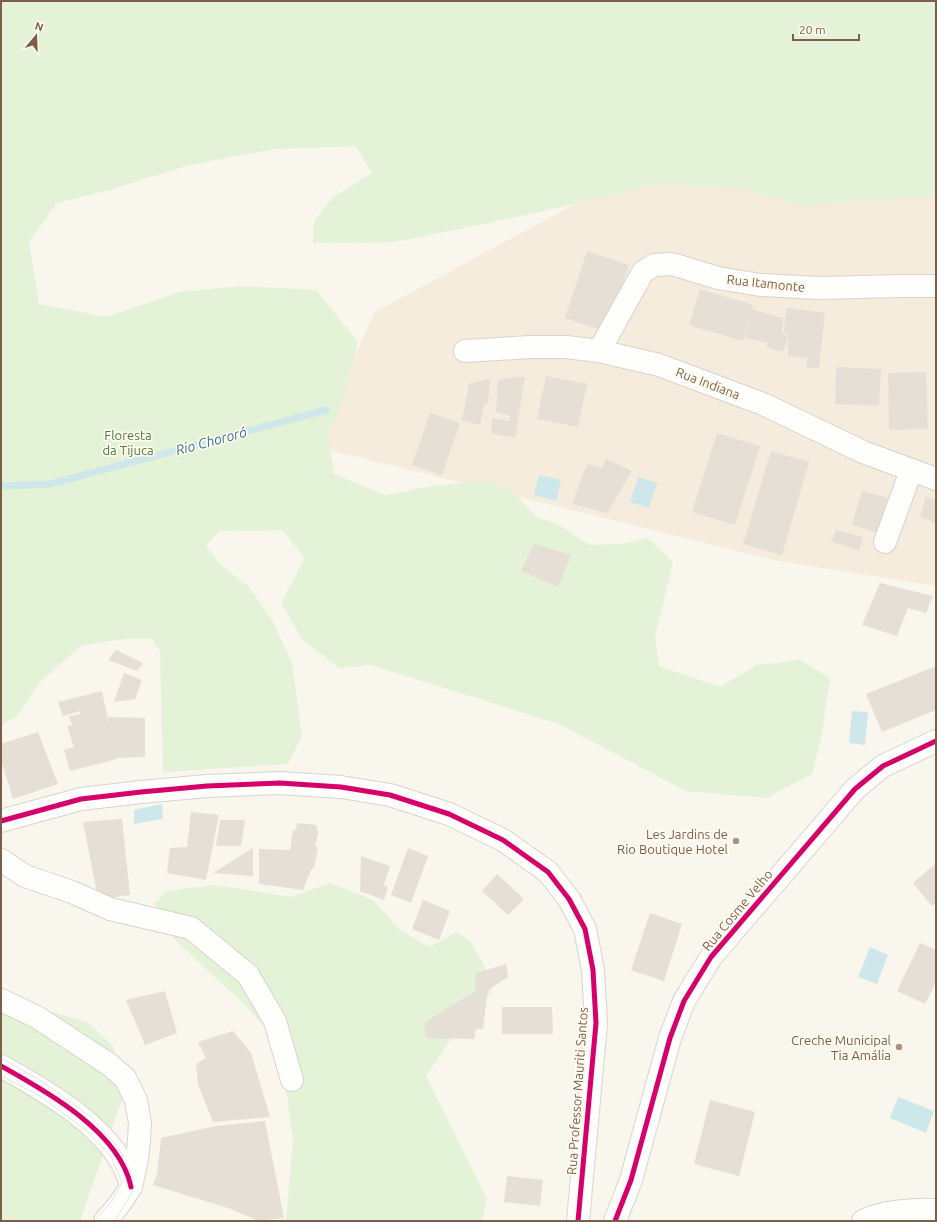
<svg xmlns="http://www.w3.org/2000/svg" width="937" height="1222" font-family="Ubuntu,sans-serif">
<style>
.residential{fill:#f6ecde}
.green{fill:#e4f2d7}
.water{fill:#cee7eb}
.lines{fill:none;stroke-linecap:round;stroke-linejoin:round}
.stream{stroke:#cee7eb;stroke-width:7}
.building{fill:#e6dfd5}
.minor-casing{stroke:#d9d3cc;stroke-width:24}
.minor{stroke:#fefefc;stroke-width:22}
.tram{stroke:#e6e3e6;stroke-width:1}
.cycleway-casing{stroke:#fffbf1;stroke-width:8}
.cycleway{stroke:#d6006c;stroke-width:5}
.poi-dot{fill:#a89483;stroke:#fffbf1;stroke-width:1.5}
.labels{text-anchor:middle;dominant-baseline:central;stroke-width:3.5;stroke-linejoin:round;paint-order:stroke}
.street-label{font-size:13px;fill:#7c5f49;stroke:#fffbf1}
.park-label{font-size:13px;fill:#4b7c3d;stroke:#fffbf1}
.poi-label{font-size:13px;fill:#7c5f49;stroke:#fffbf1;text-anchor:end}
.water-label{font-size:14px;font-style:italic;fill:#3d778a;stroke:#fffbf1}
</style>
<rect width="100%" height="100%" fill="#f9f6ee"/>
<!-- residential -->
<path class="residential" d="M 936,146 L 936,586 L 778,561 L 313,446 L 375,312 L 619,180 Z"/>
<!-- green -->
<path class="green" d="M 1,1 L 936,1 L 936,196 L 801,206 L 745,189 L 657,184 L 530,214 L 396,242 L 313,243 L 314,222 L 332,198 L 372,173 L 356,146 L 275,149 L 189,165 L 110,190 L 57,203 L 29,242 L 39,304 L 107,317 L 180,292 L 241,286 L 316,290 L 358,342 L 341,405 L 328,435 L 334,474 L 385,495 L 433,486 L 486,481 L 511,490 L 537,517 L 558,524 L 589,545 L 621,544 L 648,538 L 673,562 L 655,637 L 659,666 L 720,687 L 757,665 L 800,660 L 830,678 L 822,734 L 812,774 L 766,798 L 686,791 L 559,724 L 371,665 L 339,668 L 303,640 L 281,603 L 305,558 L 282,530 L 219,531 L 206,546 L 220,564 L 249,587 L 272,620 L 292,663 L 302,736 L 288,764 L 163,772 L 160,651 L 152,639 L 133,638 L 82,645 L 39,683 L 17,716 L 1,726 Z
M 330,883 L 373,900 L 400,930 L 429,947 L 457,932 L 470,941 L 484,965 L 492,993 L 467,1015 L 426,1076 L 487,1199 L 482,1221 L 286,1221 L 293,1139 L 280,1045 L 245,1005 L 175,940 L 154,904 L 167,891 L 213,885 L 292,897 Z
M 1,1005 L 32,1006 L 87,1022 L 113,1046 L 126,1088 L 80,1221 L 1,1221 Z"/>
<!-- water -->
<path class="water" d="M 539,475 L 561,480 L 556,501 L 534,495 Z
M 638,477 L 657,483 L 649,508 L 630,502 Z
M 852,711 L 868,712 L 865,745 L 849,743 Z
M 162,804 L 163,819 L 134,824 L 134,810 Z
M 870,947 L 888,955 L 877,984 L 858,977 Z
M 898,1097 L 934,1111 L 926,1133 L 890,1118 Z"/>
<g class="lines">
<!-- stream -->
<path class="stream" d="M 1,486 L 50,484 L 326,410"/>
</g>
<!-- building -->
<path class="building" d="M 587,251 L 629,265 L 607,332 L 565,318 Z
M 700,289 L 753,305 L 752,309 L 783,318 L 782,332 L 788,337 L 783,352 L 766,347 L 768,343 L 745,338 L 751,314 L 743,341 L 689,325 Z
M 786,308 L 825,313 L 819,368 L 806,368 L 808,358 L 788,356 L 788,334 L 784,331 Z
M 836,367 L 881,369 L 879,406 L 835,404 Z
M 926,372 L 928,429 L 889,430 L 888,373 Z
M 546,376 L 587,384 L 578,427 L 537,419 Z
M 516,377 L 525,377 L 515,438 L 491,433 L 492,418 L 509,421 L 510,416 L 496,412 L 498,380 Z
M 490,379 L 488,404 L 484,404 L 480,425 L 462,420 L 469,384 Z
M 430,413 L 460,423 L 442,475 L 412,465 Z
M 717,433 L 760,446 L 735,525 L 692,512 Z
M 771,451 L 809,462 L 782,555 L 743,544 Z
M 606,459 L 632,471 L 607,513 L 572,504 L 587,464 L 602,468 Z
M 862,491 L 888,498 L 878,533 L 852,525 Z
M 926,497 L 936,500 L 936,523 L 920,517 Z
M 836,530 L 863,537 L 859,551 L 831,541 Z
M 534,544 L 571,555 L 558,587 L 521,571 Z
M 880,583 L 933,596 L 926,613 L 908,608 L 897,636 L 862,625 Z
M 116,650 L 143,663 L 137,671 L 108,660 Z
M 936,666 L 936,710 L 882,732 L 866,694 Z
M 124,673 L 142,680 L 135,699 L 114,702 Z
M 102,691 L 110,729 L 108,717 L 145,718 L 145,757 L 117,758 L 117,759 L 70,771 L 64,750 L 74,747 L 67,726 L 72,725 L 69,716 L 80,714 L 80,711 L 63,716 L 58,702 Z
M 38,732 L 58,784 L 13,799 L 1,760 L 1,744 Z
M 191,812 L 219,815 L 206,880 L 167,873 L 170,848 L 187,847 Z
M 122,819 L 130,895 L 98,899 L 83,822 Z
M 220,820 L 245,820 L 241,846 L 216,846 Z
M 297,823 L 316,825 L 318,833 L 315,846 L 318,847 L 314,868 L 311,870 L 303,890 L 259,884 L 259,849 L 290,850 L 293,830 L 296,830 Z
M 253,848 L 253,876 L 213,873 Z
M 408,848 L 428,856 L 411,903 L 391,895 Z
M 361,856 L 390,866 L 384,885 L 388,887 L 384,900 L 360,891 Z
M 936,863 L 936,903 L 932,906 L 913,883 Z
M 497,874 L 524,899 L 508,915 L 482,891 Z
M 423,900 L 450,911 L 439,940 L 412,929 Z
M 650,913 L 682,924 L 664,981 L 631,970 Z
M 920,943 L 936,950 L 936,982 L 925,1004 L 897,991 Z
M 506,964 L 508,977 L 488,990 L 483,1029 L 476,1029 L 474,1039 L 426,1038 L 424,1023 L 475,991 L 476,973 Z
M 165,991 L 177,1033 L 145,1045 L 126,1000 Z
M 502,1007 L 552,1007 L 553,1034 L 502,1034 Z
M 233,1031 L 251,1053 L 270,1117 L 213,1122 L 198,1084 L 196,1064 L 206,1058 L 198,1042 Z
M 710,1100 L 755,1112 L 739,1176 L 694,1164 Z
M 265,1121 L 284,1218 L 259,1221 L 228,1208 L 153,1185 L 157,1174 L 161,1138 L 216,1126 Z
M 507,1176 L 543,1180 L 540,1206 L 504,1202 Z"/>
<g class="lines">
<!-- minor casing -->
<g class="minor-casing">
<path id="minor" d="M 465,351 L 531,347 L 566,347 L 599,351 L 659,365 L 763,404 L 863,452 L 936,479
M 599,351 L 643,272 L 654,265 L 672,264 L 718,278 L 760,285 L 819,288 L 901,286 L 936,286
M 885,542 L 911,471
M 1,821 L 81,799 L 141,792 L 207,786 L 280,783 L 341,787 L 390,795 L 449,814 L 503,840 L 548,872 L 569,899 L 585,929 L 593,970 L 596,1023 L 578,1221
M 1,860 L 25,876 L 72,892 L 110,909 L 191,928 L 248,975 L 275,1021 L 292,1080
M 1,1000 L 37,1017 L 110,1065 L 125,1078 L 136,1100 L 140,1123 L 139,1140 L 137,1159 L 131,1187 L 119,1205 L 105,1221
M 1,1066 C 46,1091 120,1132 131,1187
M 615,1221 L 631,1180 L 670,1038 L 684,1001 L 711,957 L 855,789 L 883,766 L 936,741
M 863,1221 C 881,1211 916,1209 936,1210"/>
</g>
<!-- minor -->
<use href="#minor" class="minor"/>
<!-- tram -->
<path class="tram" d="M 1,1058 L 43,1082 L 92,1118 L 118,1147 L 133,1176 L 134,1189 L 115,1221
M 1,1076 L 40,1096 L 86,1130 L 111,1156 L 122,1183 L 112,1201 L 94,1221"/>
<!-- cycleway casing -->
<g class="cycleway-casing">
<path id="cycleway" d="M 1,821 L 81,799 L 141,792 L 207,786 L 280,783 L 341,787 L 390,795 L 449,814 L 503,840 L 548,872 L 569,899 L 585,929 L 593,970 L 596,1023 L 578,1221
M 1,1066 C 46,1091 120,1132 131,1187
M 615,1221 L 631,1180 L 670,1038 L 684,1001 L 711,957 L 855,789 L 883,766 L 936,741"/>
</g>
<!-- cycleway -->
<use href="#cycleway" class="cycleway"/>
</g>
<!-- markers -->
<g class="poi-dot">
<circle cx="736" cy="841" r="4"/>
<circle cx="899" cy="1047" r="4"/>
</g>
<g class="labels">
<!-- street labels -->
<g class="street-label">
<text transform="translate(766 283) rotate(6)">Rua Itamonte</text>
<text transform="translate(708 383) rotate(21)">Rua Indiana</text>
<text transform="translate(737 910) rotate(-50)">Rua Cosme Velho</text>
<text transform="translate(577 1091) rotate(-86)">Rua Professor Mauriti Santos</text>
</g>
<!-- park labels -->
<g class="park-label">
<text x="128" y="435">Floresta<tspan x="128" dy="15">da Tijuca</tspan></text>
</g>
<!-- poi labels -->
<g class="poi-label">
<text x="728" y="834">Les Jardins de<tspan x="728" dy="15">Rio Boutique Hotel</tspan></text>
<text x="891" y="1040">Creche Municipal<tspan x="891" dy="15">Tia Amália</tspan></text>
</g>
<!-- water labels -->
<g class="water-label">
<text transform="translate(211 441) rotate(-15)">Rio Chororó</text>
</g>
</g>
<!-- border -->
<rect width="937" height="1222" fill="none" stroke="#7c5f49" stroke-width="4"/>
<!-- north arrow -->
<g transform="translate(36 36) rotate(19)" stroke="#fffbf1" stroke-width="3" paint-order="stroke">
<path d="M0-3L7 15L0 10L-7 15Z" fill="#7c5f49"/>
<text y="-6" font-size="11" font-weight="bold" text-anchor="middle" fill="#7c5f49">N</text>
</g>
<!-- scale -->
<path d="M793 34v6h66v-6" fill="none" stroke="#7c5f49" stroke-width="2"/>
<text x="799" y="34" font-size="12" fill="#7c5f49" stroke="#fffbf1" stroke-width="3" paint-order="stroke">20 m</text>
</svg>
